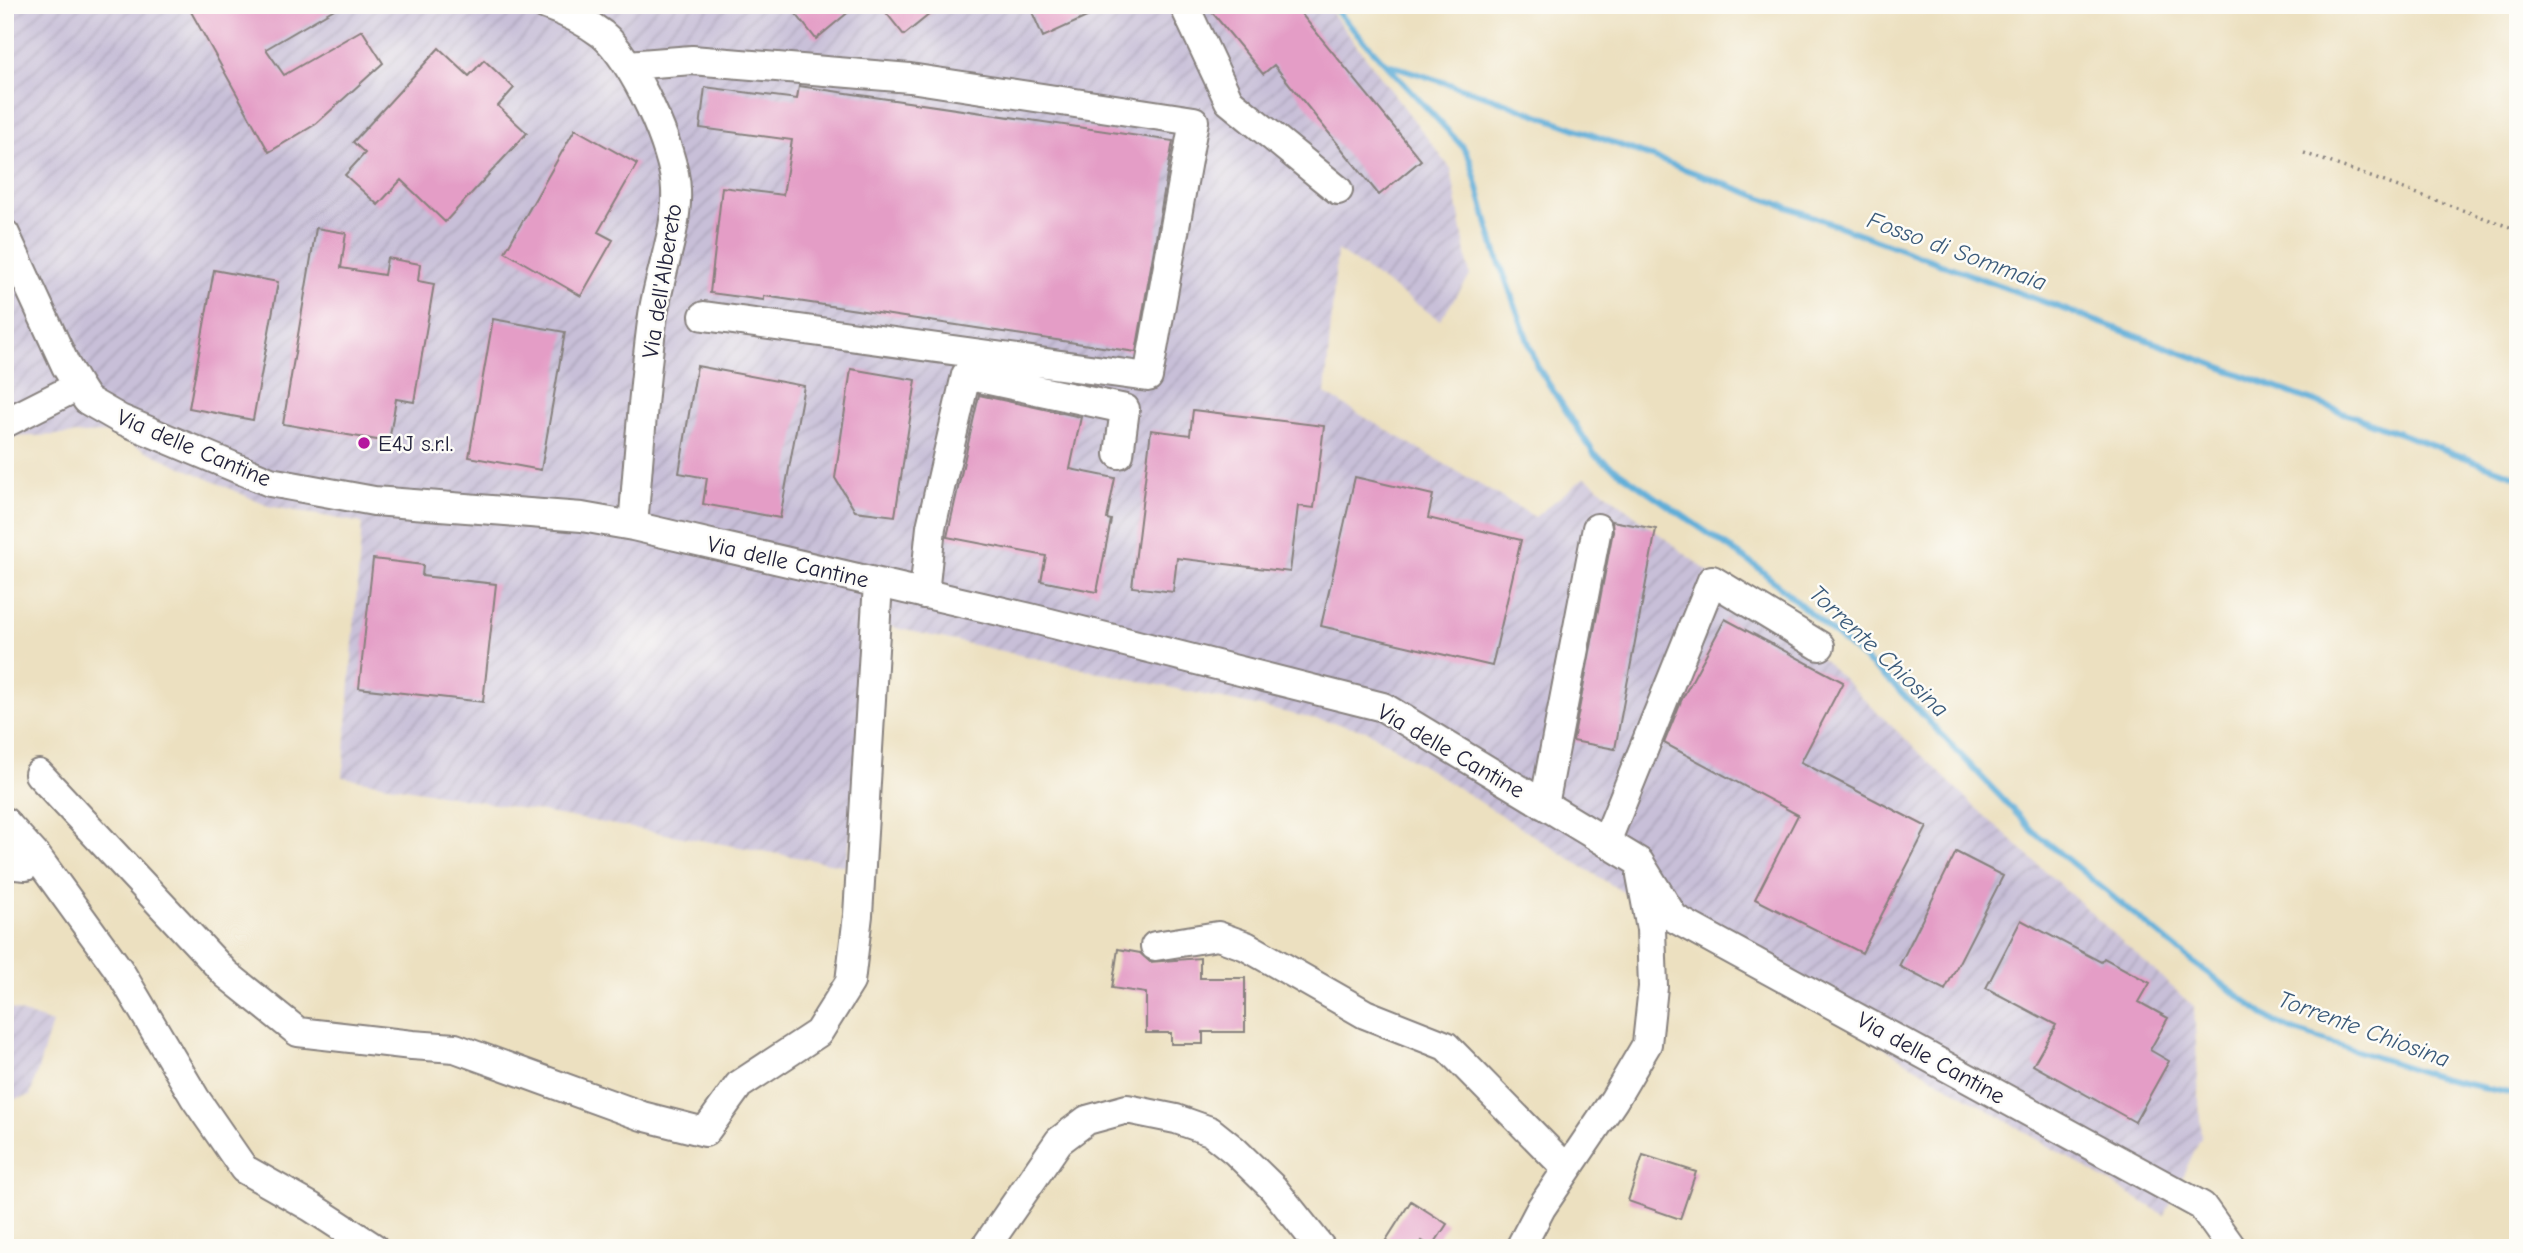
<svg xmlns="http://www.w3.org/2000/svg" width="2523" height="1253" font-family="'Comic Neue',sans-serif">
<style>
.industrial{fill:url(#industrial-furrows)}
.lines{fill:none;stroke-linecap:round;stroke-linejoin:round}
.stream{stroke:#5fadd8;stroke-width:6}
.building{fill:#e49dc6}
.minor-casing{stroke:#87817e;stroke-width:32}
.path{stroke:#87817e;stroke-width:3.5;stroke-dasharray:2 5;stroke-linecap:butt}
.minor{stroke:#fff;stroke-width:28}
.poi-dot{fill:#b5179e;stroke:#fdfcf7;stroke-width:2.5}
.labels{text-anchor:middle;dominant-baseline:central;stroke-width:5;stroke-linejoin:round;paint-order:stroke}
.street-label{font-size:23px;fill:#22223b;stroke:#fdfcf7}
.poi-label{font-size:23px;fill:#22223b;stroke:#fdfcf7;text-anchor:start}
.water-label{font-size:24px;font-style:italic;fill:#3a5a7a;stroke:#fdfcf7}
</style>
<defs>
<pattern id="industrial-furrows" width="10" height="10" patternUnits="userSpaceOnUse" patternTransform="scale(1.75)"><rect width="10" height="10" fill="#c8bfd8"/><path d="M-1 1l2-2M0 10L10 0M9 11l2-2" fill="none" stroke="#aca4ba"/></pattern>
</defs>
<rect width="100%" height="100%" fill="#fdfcf7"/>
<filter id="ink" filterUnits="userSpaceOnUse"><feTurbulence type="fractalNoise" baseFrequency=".0143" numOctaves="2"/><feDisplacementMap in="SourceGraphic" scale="14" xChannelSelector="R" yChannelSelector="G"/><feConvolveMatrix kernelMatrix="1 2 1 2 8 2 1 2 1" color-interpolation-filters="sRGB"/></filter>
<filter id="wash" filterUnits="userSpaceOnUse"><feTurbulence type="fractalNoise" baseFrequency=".00686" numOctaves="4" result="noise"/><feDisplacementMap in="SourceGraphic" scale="28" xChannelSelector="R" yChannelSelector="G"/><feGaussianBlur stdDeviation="1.57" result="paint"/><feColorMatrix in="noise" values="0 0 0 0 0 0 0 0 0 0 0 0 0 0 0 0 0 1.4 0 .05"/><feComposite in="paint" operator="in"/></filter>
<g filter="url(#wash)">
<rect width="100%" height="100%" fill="#ece0c0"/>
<!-- industrial -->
<path class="industrial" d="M 5,5 L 1326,5 L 1451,169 L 1470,276 L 1440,320 L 1337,250 L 1325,394 L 1535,517 L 1585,477 L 1827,663 L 1974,806 L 2194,1007 L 2201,1137 L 2164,1215 L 1613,886 L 1366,730 L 882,625 L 846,866 L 343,777 L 362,523 L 268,506 L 107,433 L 10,437 L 5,442 Z
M 5,1007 L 52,1023 L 30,1096 L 5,1101 Z"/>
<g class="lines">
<!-- stream -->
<path class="stream" d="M 1331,5 L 1463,147 L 1470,159 L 1495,250 L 1537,366 L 1595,455 L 1757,567 L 1897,688 L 2034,832 L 2190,960 L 2274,1022 L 2295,1031 L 2444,1079 L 2518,1095
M 1385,63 L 1492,98 L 2518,477"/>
</g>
<g id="blocks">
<!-- building -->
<path class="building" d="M 199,5 L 341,5 L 266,49 L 284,75 L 362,30 L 383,63 L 316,124 L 269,152 L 190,10 Z
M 789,5 L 857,5 L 816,39 Z
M 880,5 L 941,5 L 904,35 Z
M 1029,5 L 1113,5 L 1043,37 Z
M 1206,5 L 1294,5 L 1421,160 L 1379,195 L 1274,65 L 1263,74 Z
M 439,48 L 469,76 L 484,60 L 514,88 L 498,106 L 527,133 L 445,222 L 401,180 L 378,205 L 345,175 L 365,153 L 353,142 Z
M 799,86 L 1173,141 L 1136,352 L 764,296 L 764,300 L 710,293 L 722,187 L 783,195 L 792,140 L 700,128 L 705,87 L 797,99 Z
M 575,129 L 637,164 L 598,232 L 613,240 L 581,296 L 505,252 Z
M 316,228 L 346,233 L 341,268 L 384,275 L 387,258 L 420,264 L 418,281 L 434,284 L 414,402 L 396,399 L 389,442 L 283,424 Z
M 214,270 L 278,282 L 253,420 L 189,408 Z
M 493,319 L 565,332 L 541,470 L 469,457 Z
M 697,366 L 804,386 L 780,518 L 703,504 L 707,478 L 679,473 Z
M 851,369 L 916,380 L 895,516 L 855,511 L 835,478 Z
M 979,395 L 1081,417 L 1070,469 L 1115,478 L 1107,519 L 1111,520 L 1097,592 L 1041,581 L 1046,556 L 947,537 Z
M 1193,410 L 1324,426 L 1314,508 L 1298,506 L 1290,572 L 1177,558 L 1173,592 L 1132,587 L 1151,430 L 1190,435 Z
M 1355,477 L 1433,495 L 1428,518 L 1521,540 L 1492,666 L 1321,626 Z
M 1612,521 L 1656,529 L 1615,749 L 1573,741 L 1613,531 Z
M 373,559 L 423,565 L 422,576 L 496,584 L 483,702 L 359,688 Z
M 1725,619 L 1843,682 L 1801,762 L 1927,827 L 1862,953 L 1755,899 L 1798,815 L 1664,743 L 1681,701 Z
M 1956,852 L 2003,876 L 1945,990 L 1899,966 Z
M 2021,920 L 2101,962 L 2104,958 L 2150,983 L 2139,1002 L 2168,1018 L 2150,1050 L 2169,1061 L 2135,1122 L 2033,1065 L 2056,1025 L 1986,988 Z
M 1118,949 L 1140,953 L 1150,962 L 1200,958 L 1200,978 L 1245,978 L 1245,1032 L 1203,1032 L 1203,1044 L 1171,1044 L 1171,1033 L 1146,1033 L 1146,993 L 1112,988 Z
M 1643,1155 L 1696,1172 L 1680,1219 L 1628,1201 Z
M 1411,1201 L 1447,1224 L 1432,1247 L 1422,1241 L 1418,1248 L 1381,1248 Z"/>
</g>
</g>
<g filter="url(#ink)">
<use href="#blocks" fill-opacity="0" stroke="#87817e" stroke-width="2"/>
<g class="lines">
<!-- minor casing -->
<g class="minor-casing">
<path id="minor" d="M 546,5 C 566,12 585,21 602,34 C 633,59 675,150 676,190 C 678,229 659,275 653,315 C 643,385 639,456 633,526
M 1184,5 L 1229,101 L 1338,190
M 628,65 L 692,60 L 910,78 L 1194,121 L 1148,377 L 704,316
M 5,234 L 66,366 L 78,386 L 87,400 L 120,419 L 270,482 L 374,501 L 582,517 L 633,526 L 1030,618 L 1383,707 L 1639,862 L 1674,918 L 2202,1206 L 2232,1248
M 5,423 L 78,386
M 924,594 L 931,527 L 966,375 L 1125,409 L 1119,454
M 39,774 L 226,974 L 298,1032 L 412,1045 L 455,1048 L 642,1116 L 705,1132 L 739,1085 L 818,1033 L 850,982 L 858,915 L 878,583
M 1544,805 L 1597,528
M 5,822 L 37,857 L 119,970 L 195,1098 L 244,1169 L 311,1207 L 374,1248
M 1606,842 L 1712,580 L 1820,646
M 5,864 L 26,866 L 37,857
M 1155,946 L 1218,936 L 1246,946 L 1365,1014 L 1446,1046 L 1567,1169
M 985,1248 L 1059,1141 L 1087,1120 L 1127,1109 L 1176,1119 L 1210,1131 L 1235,1151 L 1273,1188 L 1321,1248
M 1520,1248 L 1541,1208 L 1614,1100 L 1647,1044 L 1653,987 L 1651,929 L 1641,875"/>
</g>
<!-- path -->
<path class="path" d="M 2304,153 L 2518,230"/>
<!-- minor -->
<use href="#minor" class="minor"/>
</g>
</g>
<!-- markers -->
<circle class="poi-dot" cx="364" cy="443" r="7"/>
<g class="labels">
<!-- street labels -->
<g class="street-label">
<text transform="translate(662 281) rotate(-81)">Via dell'Albereto</text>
<text transform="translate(194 448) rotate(23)">Via delle Cantine</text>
<text transform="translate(788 562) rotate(13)">Via delle Cantine</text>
<text transform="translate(1451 751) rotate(30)">Via delle Cantine</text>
<text transform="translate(1931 1058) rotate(29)">Via delle Cantine</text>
</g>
<!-- poi labels -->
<g class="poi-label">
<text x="378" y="443">E4J s.r.l.</text>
</g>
<!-- water labels -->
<g class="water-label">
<text transform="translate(1957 251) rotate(20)">Fosso di Sommaia</text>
<text transform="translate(1879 651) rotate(43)">Torrente Chiosina</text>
<text transform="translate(2364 1029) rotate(20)">Torrente Chiosina</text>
</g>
</g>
<!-- margin -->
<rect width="2523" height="1253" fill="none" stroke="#fdfcf7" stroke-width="28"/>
</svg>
